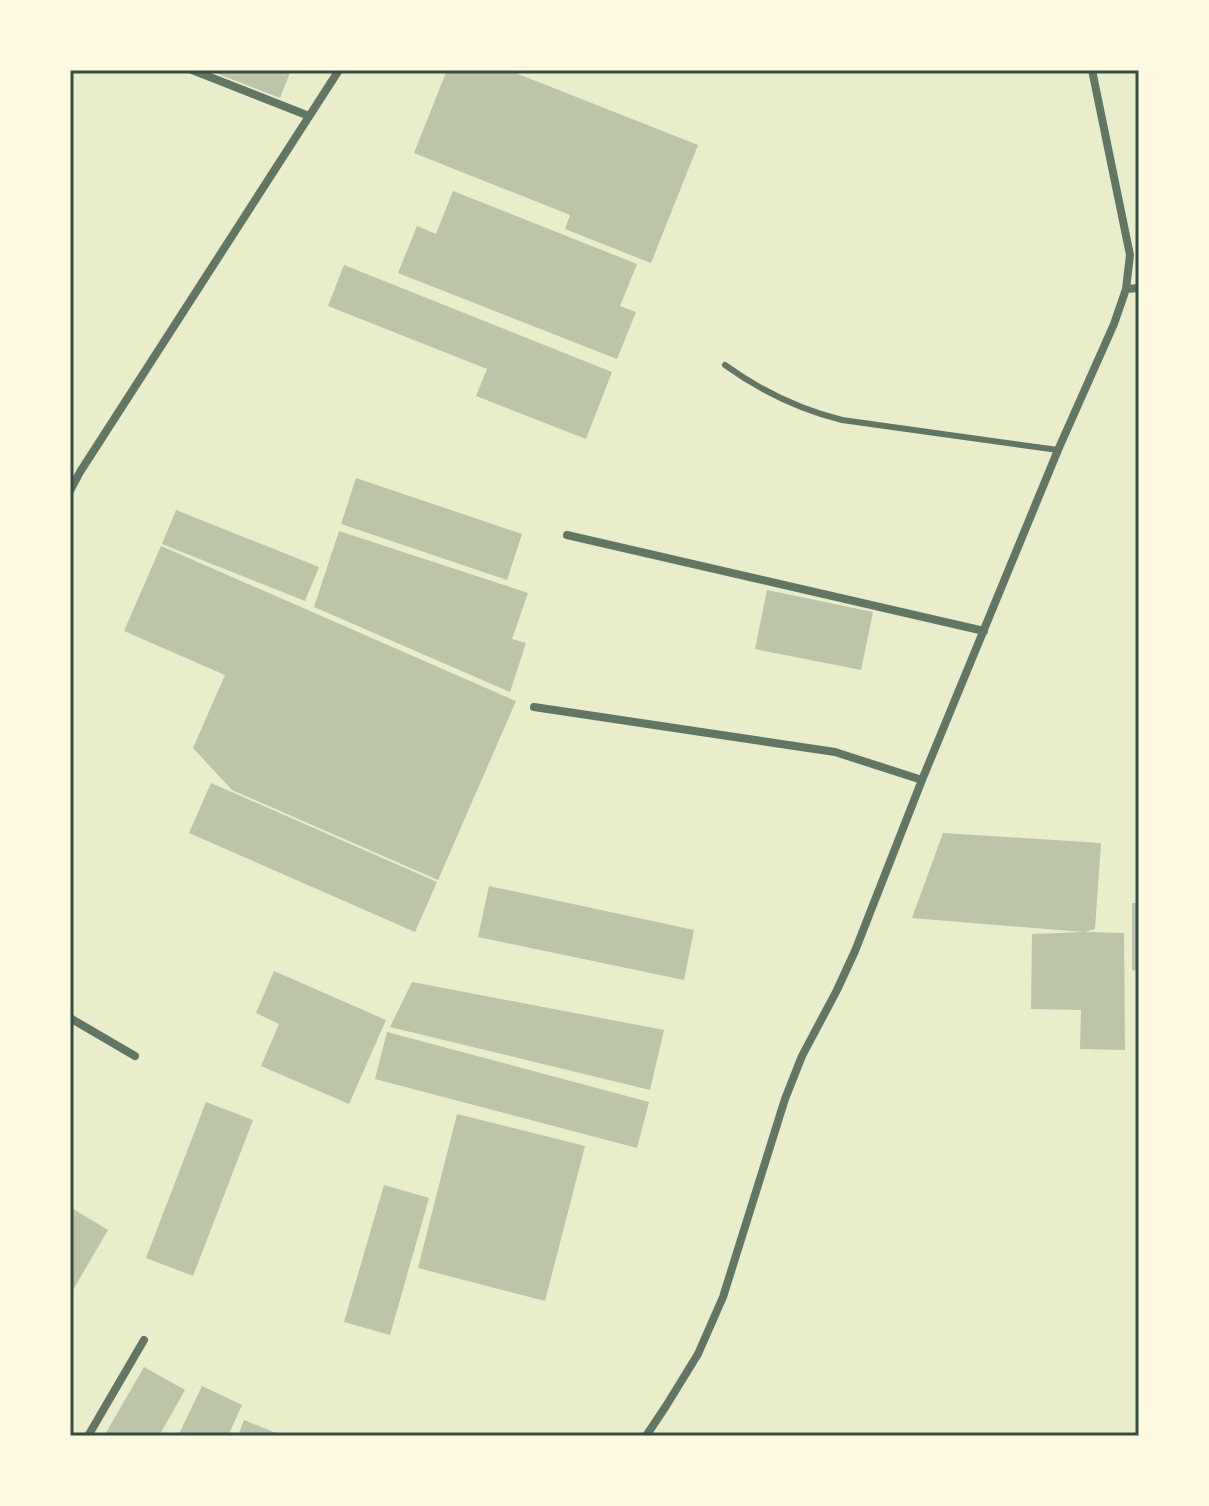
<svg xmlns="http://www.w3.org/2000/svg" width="1209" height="1506" font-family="Signika,sans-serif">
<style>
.building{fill:#bcc5a7}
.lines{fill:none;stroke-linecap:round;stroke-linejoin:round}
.service{stroke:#617663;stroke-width:6}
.minor{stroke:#617663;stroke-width:8}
.neatline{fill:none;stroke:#344e41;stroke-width:3}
</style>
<rect width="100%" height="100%" fill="#e9edc9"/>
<!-- building -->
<path class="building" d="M 208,70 L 291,70 L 280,98 Z
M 447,70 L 508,70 L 698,145 L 651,263 L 565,229 L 570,215 L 414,153 Z
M 453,191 L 637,264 L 620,306 L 636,312 L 617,359 L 398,273 L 417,226 L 436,234 Z
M 344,265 L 612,372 L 586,439 L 476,396 L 487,369 L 328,306 Z
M 356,478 L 522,534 L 507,580 L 341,524 Z
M 176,510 L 319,567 L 305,601 L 162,544 Z
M 339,531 L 528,593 L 512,639 L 526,643 L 510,692 L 314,607 Z
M 161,546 L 516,701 L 438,880 L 232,790 L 193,748 L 225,675 L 124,631 Z
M 767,590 L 873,612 L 861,670 L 755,649 Z
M 211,783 L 437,882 L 415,932 L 189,833 Z
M 943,833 L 1101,843 L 1095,929 L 1085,932 L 1124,933 L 1125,1050 L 1080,1049 L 1081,1010 L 1031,1009 L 1032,934 L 1084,932 L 912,918 Z
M 489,886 L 694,930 L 684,980 L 478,937 Z
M 1132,903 L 1139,903 L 1139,971 L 1132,970 Z
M 274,971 L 386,1020 L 349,1104 L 261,1066 L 279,1024 L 256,1013 Z
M 412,982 L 664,1030 L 650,1090 L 390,1027 Z
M 387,1032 L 649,1102 L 637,1148 L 375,1079 Z
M 206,1102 L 253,1120 L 193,1276 L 146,1258 Z
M 457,1114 L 585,1146 L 545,1301 L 418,1268 Z
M 384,1185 L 429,1198 L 390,1335 L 344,1322 Z
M 70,1207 L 108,1230 L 73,1290 L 70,1288 Z
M 144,1367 L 185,1390 L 159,1436 L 104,1436 Z
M 202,1386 L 242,1405 L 228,1436 L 178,1436 Z
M 244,1420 L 283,1436 L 238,1436 Z"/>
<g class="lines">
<!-- service -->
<path class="service" d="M 725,365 C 761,391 798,409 842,420 L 1058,450"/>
<!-- minor -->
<path class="minor" d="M 192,70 L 309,116
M 1126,289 L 1139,288
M 70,491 L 80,472 L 339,70
M 567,535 L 984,631
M 534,707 L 835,752 L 922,780
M 70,1018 L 135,1056
M 88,1436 L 144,1340
M 646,1436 L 666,1406 L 698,1354 L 723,1297 L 785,1099 L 802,1056 L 837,990 L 855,951 L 922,780 L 1058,450 L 1114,324 L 1126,289 L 1130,255 L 1092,70"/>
</g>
<!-- border -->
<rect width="1209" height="1506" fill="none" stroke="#fefae0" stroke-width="144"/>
<rect x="72" y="72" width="1065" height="1362" class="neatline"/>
</svg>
